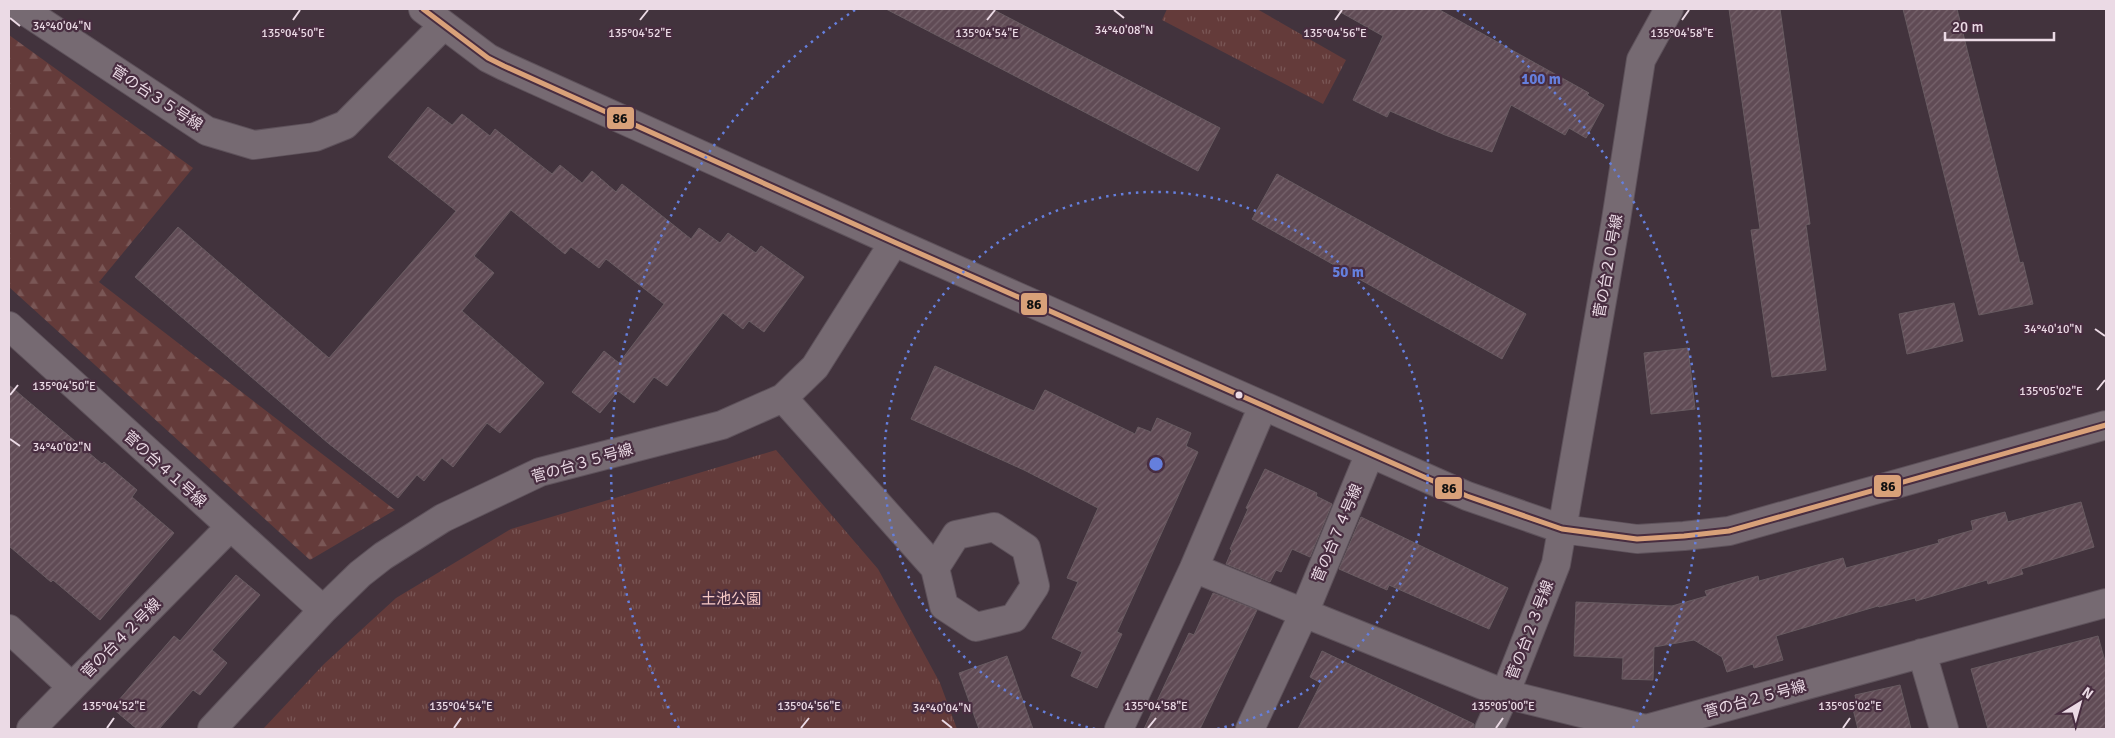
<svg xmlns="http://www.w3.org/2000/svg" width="2115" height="738" font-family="Signika,'Noto Sans JP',sans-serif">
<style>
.forest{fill:url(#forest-firs)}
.park{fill:url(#park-tufts)}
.building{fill:url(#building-hatch);stroke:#685b61}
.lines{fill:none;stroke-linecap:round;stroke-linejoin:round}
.minor-casing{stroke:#5e525b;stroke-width:30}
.minor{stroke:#766a72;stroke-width:28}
.bus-1-casing{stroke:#482d40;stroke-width:9}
.bus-1{stroke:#d9a179;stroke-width:5}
.ticks{fill:none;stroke:#ebdae5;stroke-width:2}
.ring{fill:none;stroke:#657fdd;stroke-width:2.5;stroke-dasharray:2.5 5}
.bus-dot{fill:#ebdae5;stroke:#482d40;stroke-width:2}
.labels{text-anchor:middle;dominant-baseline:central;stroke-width:4.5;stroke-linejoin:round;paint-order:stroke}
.street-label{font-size:15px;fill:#ebdae5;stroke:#482d40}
.park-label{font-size:15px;fill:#f5c8c4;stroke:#482d40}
.ticks-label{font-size:12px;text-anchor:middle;fill:#ebdae5;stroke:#482d40;stroke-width:4.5;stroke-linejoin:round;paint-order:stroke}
.centre{fill:#657fdd;stroke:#482d40;stroke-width:2.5}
.ring-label{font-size:15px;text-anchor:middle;font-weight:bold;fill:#657fdd;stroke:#482d40;stroke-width:4.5;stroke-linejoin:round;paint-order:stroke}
.line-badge{stroke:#482d40;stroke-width:2}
.pale-badge-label{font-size:14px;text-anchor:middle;font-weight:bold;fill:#111}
</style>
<defs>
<pattern id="forest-firs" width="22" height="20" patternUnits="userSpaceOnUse" patternTransform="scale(1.25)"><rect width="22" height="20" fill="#643b3a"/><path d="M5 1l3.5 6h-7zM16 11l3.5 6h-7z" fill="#7a5756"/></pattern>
<pattern id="park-tufts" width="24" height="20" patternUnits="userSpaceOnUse" patternTransform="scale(1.25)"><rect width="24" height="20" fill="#643b3a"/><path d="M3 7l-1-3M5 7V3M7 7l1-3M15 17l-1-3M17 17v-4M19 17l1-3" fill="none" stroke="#7a5756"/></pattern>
<pattern id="building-hatch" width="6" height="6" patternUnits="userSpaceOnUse" patternTransform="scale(1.25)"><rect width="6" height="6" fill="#604b55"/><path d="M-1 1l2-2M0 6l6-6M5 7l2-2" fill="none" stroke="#77646d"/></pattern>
</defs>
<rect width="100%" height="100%" fill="#42333d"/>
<!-- forest -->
<path class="forest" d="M 9,35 L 193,168 L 99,282 L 395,510 L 310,560 L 9,287 Z"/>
<!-- park -->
<path class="park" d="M 1167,9 L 1257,9 L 1346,60 L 1323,104 L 1162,20 Z
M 776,450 L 878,569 L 940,683 L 957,729 L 263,729 L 324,664 L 396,598 L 511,529 Z"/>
<!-- building -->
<path class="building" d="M 886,9 L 992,9 L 1220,128 L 1198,171 Z
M 1335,9 L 1438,9 L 1589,93 L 1587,95 L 1604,105 L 1586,138 L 1569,128 L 1565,135 L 1511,105 L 1492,152 L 1445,135 L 1390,111 L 1387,117 L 1353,100 L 1383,36 Z
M 1729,9 L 1780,9 L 1810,224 L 1806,225 L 1826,370 L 1772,377 L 1751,230 L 1760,229 Z
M 1903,9 L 1957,9 L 2020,263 L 2023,262 L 2033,304 L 1979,315 Z
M 428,107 L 452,125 L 462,114 L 490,136 L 495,129 L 552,174 L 560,165 L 582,183 L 592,171 L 616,192 L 622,184 L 691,239 L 699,228 L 720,243 L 728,233 L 756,253 L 761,246 L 804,277 L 764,332 L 749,321 L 743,329 L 723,313 L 667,386 L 654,377 L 634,403 L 618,391 L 600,413 L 572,392 L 604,351 L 619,363 L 664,304 L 606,259 L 599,268 L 571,247 L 565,254 L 511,210 L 474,256 L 494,273 L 462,311 L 544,383 L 500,433 L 487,423 L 453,467 L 442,458 L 424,481 L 417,475 L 398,498 L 328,443 L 135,277 L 178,227 L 329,358 L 456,211 L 388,157 Z
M 1277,174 L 1526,314 L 1502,359 L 1252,219 Z
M 1954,303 L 1963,341 L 1907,354 L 1899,314 Z
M 1688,348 L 1695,409 L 1651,414 L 1644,353 Z
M 935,366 L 1034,411 L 1045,390 L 1135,434 L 1138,427 L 1151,432 L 1157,418 L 1191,433 L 1186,446 L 1198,452 L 1117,632 L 1122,634 L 1097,688 L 1071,676 L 1082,652 L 1052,638 L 1078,582 L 1067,578 L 1098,508 L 1024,470 L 911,419 Z
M 9,385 L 102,464 L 104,462 L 137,490 L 132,497 L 174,533 L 100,620 L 53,580 L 51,582 L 9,546 Z
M 1265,469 L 1317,493 L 1316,496 L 1332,504 L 1310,557 L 1292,549 L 1281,572 L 1276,570 L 1270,582 L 1226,564 L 1232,550 L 1230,549 L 1248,509 L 1246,508 Z
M 2081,502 L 2094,547 L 2021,569 L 2023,574 L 1988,584 L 1987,580 L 1916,601 L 1915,598 L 1879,607 L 1878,606 L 1776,636 L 1783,660 L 1754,668 L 1753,664 L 1727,672 L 1722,657 L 1694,640 L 1654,647 L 1653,680 L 1622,679 L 1623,658 L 1574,656 L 1576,602 L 1672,606 L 1707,596 L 1705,591 L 1758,576 L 1759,581 L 1843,558 L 1846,568 L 1939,543 L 1938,540 L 1973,530 L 1971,521 L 2005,512 L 2008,522 Z
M 1361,517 L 1508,588 L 1489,629 L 1389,585 L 1387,590 L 1339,569 Z
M 236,575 L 260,595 L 212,650 L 227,663 L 200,695 L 193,690 L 159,729 L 137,729 L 112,708 L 174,636 L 180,641 Z
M 1213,593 L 1257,610 L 1200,729 L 1144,729 L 1189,633 L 1194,635 Z
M 2098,636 L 2106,665 L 2106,729 L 1988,729 L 1971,669 Z
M 1322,651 L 1474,724 L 1474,729 L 1298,729 L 1321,683 L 1310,677 Z
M 1007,656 L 1033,729 L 979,729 L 959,673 Z
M 1900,685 L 1911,729 L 1858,729 L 1851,701 L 1856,700 L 1855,695 Z"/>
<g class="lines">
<!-- minor casing -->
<g class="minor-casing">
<path id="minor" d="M 22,9 L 207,131 L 254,145 L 315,137 L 345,125 L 443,26
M 423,9 L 488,58 L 504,66 L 894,242 L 1467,496 L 1562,529 L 1637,539 L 1684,536 L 1729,531 L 2106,425
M 9,326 L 323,610
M 783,398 L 935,568 L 944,606 L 976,627 L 1014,618 L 1035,586 L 1026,548 L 994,527 L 956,535 L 935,568
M 1194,568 L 1304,613 L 1370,453
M 9,629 L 72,687 L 230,527
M 1922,653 L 1944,729
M 31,729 L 72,687
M 212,729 L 323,610 L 360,574 L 383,556 L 443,518 L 540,472 L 722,425 L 783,398 L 815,367 L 894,242
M 1119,729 L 1194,568 L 1263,406
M 1250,729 L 1304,613 L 1505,694 L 1646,729 L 2106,603
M 1489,729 L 1505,694 L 1556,564 L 1616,220 L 1641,60 L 1669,9"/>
</g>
<!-- minor -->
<use href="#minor" class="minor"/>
<!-- bus-1 casing -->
<g class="bus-1-casing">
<path id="bus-1" d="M 423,9 L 488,58 L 504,66 L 894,242 L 1467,496 L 1562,529 L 1637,539 L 1684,536 L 1729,531 L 2106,425"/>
</g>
<!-- bus-1 -->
<use href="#bus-1" class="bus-1"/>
</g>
<!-- ticks -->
<path class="ticks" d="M 1114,10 L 1124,18M 10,18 L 20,26M 293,20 L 300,10M 640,20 L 648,10M 987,20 L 995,10M 1335,20 L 1342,10M 1682,20 L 1689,10M 2095,329 L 2105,336M 2097,390 L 2105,380M 10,395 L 18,385M 10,439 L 20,446M 942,720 L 952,728M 107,728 L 114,718M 454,728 L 461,718M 801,728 L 809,718M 1148,728 L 1156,718M 1496,728 L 1503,718M 1843,728 L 1850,718"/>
<!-- distance rings -->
<g class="ring">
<path d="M1095 729A272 272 0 1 1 1217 729"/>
<path d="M679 728A545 545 0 0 1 855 10M1457 10A545 545 0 0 1 1633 728"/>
</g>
<!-- markers -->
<circle class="bus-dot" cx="1239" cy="395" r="4.5"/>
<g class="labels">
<!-- street labels -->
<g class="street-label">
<text transform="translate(157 98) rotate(33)">菅の台３５号線</text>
<text transform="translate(1608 266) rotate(-80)">菅の台２０号線</text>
<text transform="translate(582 463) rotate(-16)">菅の台３５号線</text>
<text transform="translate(165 469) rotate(42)">菅の台４１号線</text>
<text transform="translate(1337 533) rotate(-67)">菅の台７４号線</text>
<text transform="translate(1530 630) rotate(-69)">菅の台２３号線</text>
<text transform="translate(121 638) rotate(-45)">菅の台４２号線</text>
<text transform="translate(1755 699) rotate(-15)">菅の台２５号線</text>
</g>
<!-- park labels -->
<g class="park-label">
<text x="731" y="599">土池公園</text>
</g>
</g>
<g class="ticks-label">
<text x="62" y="30">34°40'04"N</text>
<text x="1124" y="34">34°40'08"N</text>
<text x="293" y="37">135°04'50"E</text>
<text x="640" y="37">135°04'52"E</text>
<text x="987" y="37">135°04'54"E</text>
<text x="1335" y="37">135°04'56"E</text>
<text x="1682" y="37">135°04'58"E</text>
<text x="2053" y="333">34°40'10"N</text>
<text x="64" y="390">135°04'50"E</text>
<text x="2051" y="395">135°05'02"E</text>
<text x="62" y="451">34°40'02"N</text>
<text x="114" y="710">135°04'52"E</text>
<text x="461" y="710">135°04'54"E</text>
<text x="809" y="710">135°04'56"E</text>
<text x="1156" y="710">135°04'58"E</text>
<text x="1503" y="710">135°05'00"E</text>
<text x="1850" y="710">135°05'02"E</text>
<text x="942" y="712">34°40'04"N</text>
</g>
<circle cx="1156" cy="464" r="8" class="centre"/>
<g class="ring-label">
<text x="1541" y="84">100 m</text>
<text x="1348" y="277">50 m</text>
</g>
<g class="line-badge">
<rect x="606" y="106" width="29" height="24" rx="5" fill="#d9a179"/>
<rect x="1020" y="292" width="28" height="24" rx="5" fill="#d9a179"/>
<rect x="1873" y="474" width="29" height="24" rx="5" fill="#d9a179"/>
<rect x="1434" y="476" width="29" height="24" rx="5" fill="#d9a179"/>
</g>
<g class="pale-badge-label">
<text x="620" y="123">86</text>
<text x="1034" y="309">86</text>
<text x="1888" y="491">86</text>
<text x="1449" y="493">86</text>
</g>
<!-- border -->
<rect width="2115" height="738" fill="none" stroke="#ebdae5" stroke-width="20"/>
<!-- north arrow -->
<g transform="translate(2080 703) rotate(37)" stroke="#482d40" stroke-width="4" paint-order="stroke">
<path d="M0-4L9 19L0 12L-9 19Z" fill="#ebdae5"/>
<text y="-8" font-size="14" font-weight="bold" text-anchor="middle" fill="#ebdae5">N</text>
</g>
<!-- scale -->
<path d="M1945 32v8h109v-8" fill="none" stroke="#ebdae5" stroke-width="2.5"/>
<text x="1952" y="32" font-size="15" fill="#ebdae5" stroke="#482d40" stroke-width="4" paint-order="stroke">20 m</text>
</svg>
